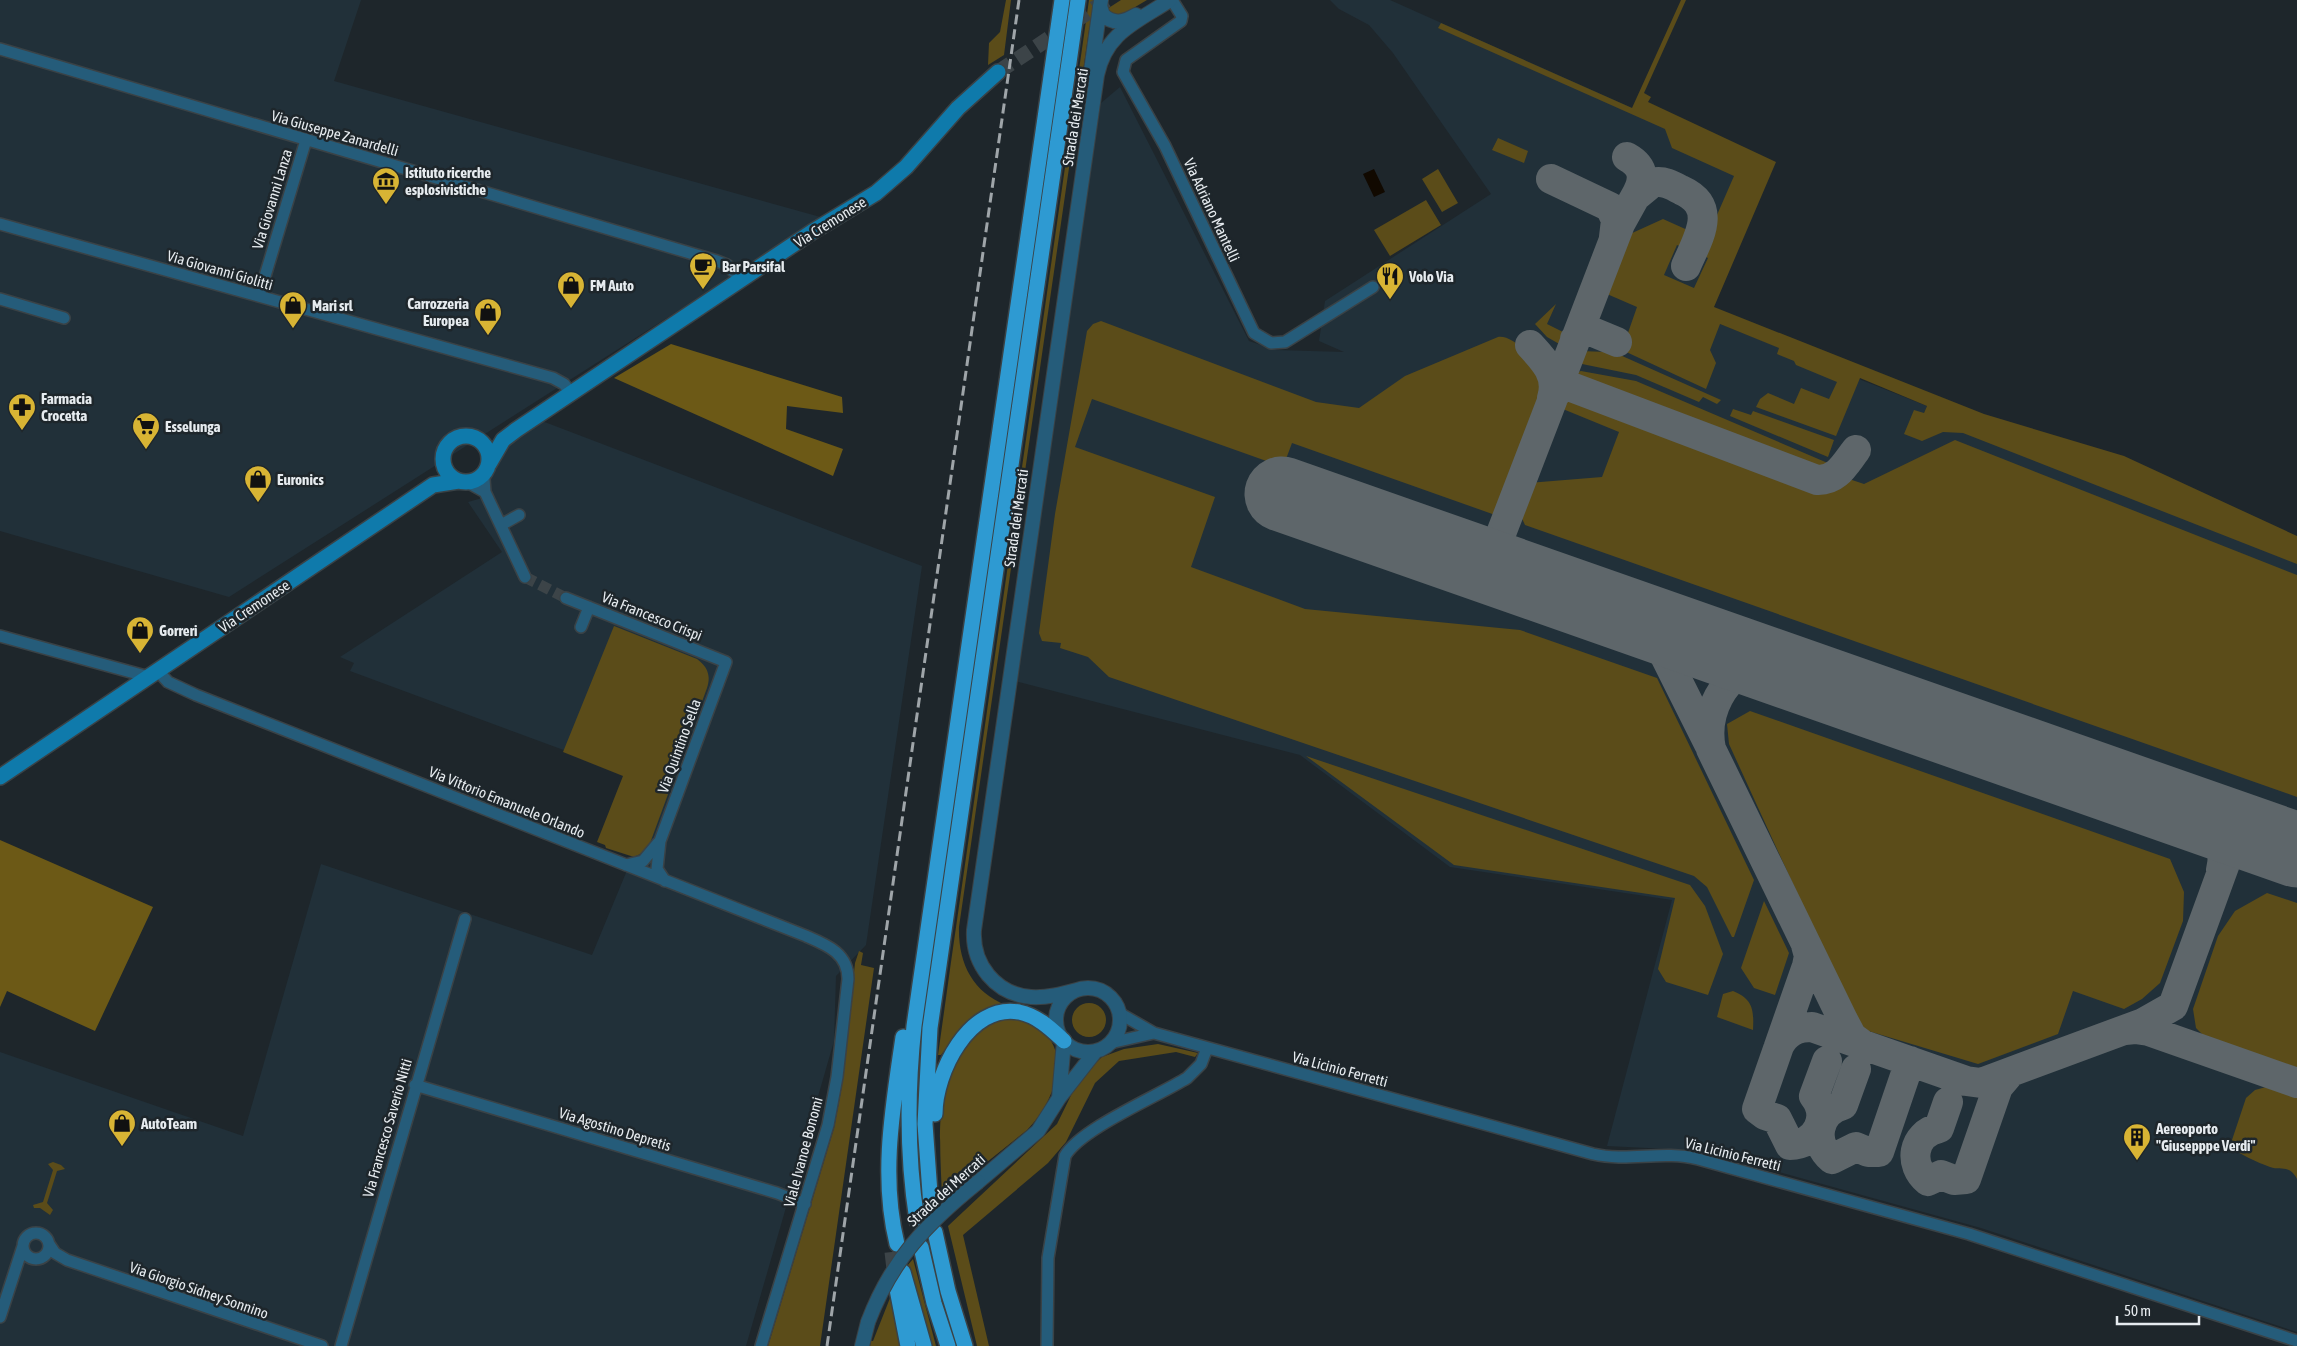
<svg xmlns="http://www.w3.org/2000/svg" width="2297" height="1346" font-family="'Asap Condensed',sans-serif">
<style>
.built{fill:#213039}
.green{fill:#5b4c19}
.forest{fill:#6c5916}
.water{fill:#110900}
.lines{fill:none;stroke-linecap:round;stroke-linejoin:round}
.taxiway{stroke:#5e666a;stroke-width:30}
.runway{stroke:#5e666a;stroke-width:75}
.minor-tunnel{stroke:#3c4448;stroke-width:11;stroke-dasharray:11 5.5;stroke-linecap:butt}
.secondary-tunnel{stroke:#3c4448;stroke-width:15;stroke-dasharray:15 8;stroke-linecap:butt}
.trunk-tunnel{stroke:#3c4448;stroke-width:15;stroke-dasharray:15 8;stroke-linecap:butt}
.minor-casing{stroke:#3a4246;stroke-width:14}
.tertiary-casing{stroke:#3a4246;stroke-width:16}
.secondary-casing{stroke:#3a4246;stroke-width:18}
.trunk-casing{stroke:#3a4246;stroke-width:18}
.minor{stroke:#255c7a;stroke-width:11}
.tertiary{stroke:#255c7a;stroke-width:14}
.secondary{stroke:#0f7aab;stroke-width:15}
.trunk{stroke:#2e9ad2;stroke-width:15}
.rail{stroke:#9fa5a9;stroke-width:3;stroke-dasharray:10 5;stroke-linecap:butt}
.tertiary-bridge-casing{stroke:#3a4246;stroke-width:16;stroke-linecap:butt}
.tertiary-bridge{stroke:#255c7a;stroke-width:14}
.labels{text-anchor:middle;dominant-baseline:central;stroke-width:5;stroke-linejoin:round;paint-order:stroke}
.street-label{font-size:15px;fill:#e6ebef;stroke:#1e262b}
.poi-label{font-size:15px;font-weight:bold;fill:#e6ebef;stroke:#1e262b;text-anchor:start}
</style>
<rect width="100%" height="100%" fill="#1e262b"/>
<!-- built -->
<path class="built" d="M 0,0 L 361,0 L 334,81 L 824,218 L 229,597 L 0,531 Z
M 1330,0 L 1390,0 L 1769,169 L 1705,318 L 1927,406 L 1924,413 L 2297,556 L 2297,1332 L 1981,1228 L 1707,1152 L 1701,1146 L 1692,1144 L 1688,1150 L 1607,1146 L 1672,900 L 1450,867 L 1300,755 L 1015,681 L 1072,278 L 1101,103 L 1120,87 L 1249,341 L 1276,350 L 1344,352 L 1319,341 L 1325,301 L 1491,194 L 1393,53 L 1369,25 L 1339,9 Z
M 542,421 L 922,566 L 866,945 L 836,976 L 834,1041 L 746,1346 L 0,1346 L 0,1052 L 243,1136 L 321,864 L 592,955 L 635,851 L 626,773 L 350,671 L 354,663 L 340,657 L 502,552 L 468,502 L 482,498 L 501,448 Z"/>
<!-- green -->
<path class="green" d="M 1006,0 L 1011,0 L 1004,55 L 988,65 L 989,43 L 1000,32 Z
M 1089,0 L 1097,0 L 1092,30 L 1089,30 L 959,927 C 958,962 972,992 1006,1005 L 951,1042 L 941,1055 L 938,1055 L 951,962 Z
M 1121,0 L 1147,0 L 1120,16 L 1110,13 L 1107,9 Z
M 1681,0 L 1686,0 L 1644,93 L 1651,97 L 1648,102 L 1776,162 L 1714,307 L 1984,414 L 2124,456 L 2297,536 L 2297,564 L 1963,433 L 1943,432 L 1922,441 L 1904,434 L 1914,410 L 1924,413 L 1927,406 L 1860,378 L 1836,436 L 1756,407 L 1760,399 L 1768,393 L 1794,404 L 1801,388 L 1829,399 L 1837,382 L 1796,365 L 1794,361 L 1777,354 L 1779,348 L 1720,324 L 1710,350 L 1716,363 L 1706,389 L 1622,350 L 1637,307 L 1607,294 L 1630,234 L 1663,219 L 1692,232 L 1684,248 L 1677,245 L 1664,275 L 1694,288 L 1708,258 L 1700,254 L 1734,176 L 1672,148 L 1665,129 L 1438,28 L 1441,23 L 1632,108 Z
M 1498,138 L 1528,151 L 1524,163 L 1492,150 Z
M 1438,169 L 1458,203 L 1442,212 L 1422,179 Z
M 1426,200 L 1441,225 L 1390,256 L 1374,230 Z
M 1556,304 L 1547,324 L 1567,334 L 1561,345 L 1547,337 L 1535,324 Z
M 1101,321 L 1316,402 L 1359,408 L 1405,376 L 1498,337 C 1516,334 1547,371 1547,388 L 1498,516 L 1292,443 L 1283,467 L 1092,399 L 1075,447 L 1215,497 L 1191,567 L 1305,609 L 1520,630 L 1657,678 L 1754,880 L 1734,937 L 1732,937 L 1707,887 L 1694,876 L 1109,677 L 1088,657 L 1060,648 L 1061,643 L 1042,641 L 1039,633 L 1055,514 L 1087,331 L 1093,324 Z
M 1580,351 L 1608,352 L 1619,357 L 1620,355 L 1721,400 L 1717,404 L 1703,397 L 1699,402 L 1636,375 L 1582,364 L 1576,362 Z
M 1581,371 L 1636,381 L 1837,467 L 1827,474 L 1814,475 L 1568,381 L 1575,373 Z
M 1574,391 L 1816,484 L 1833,487 L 1843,477 L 1864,484 L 1955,440 L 2297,575 L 2297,797 L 1525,525 L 1518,510 L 1528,483 L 1602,477 L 1619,432 L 1558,407 L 1563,393 Z
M 1733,409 L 1751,415 L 1753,411 L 1834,440 L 1828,457 L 1730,416 Z
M 614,626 L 697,659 C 708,667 711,676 707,688 L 649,846 L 646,851 L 634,857 L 606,848 L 605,845 L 597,842 L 623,776 L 563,752 Z
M 1750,711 L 2170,859 L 2184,892 L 2183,921 L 2160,983 L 2142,999 L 2124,1009 L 2073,991 L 2058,1034 L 1978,1064 L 1865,1030 L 1850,1009 L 1729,744 L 1727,724 Z
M 1306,756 L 1690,885 L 1705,906 L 1723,954 L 1708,995 L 1666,982 L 1658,969 L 1675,898 L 1454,865 Z
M 2267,893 L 2297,903 L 2297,1070 L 2205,1037 L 2196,1028 L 2193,1009 L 2218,936 L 2235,911 Z
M 1764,901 L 1789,953 L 1775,995 L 1754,988 L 1741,968 Z
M 859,951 L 863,953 L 861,965 L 874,968 L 820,1346 L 768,1346 L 834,1128 L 841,1091 L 855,963 Z
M 1733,991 C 1753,999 1754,1010 1753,1030 L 1717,1017 L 1723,994 Z
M1072 1020a17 17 0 1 1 34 0a17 17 0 1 1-34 0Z
M 1005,1018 C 1011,1019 1019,1017 1025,1019 C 1030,1020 1036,1027 1041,1030 C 1074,1056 1051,1106 1027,1130 L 942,1198 C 940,1132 928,1047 1005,1018 Z
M 1158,1044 L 1198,1053 L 1195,1057 L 1176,1052 L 1119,1061 L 1095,1083 L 1066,1142 L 1048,1163 L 963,1235 L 989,1346 L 977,1346 L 948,1226 L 1057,1124 L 1080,1077 L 1102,1057 L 1124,1049 Z
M 2266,1087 L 2297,1098 L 2297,1179 C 2289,1164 2281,1171 2270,1167 C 2257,1162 2240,1155 2230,1146 L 2246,1098 L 2255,1090 Z
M 53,1162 L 61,1165 L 65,1169 L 57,1171 L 47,1203 L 53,1210 L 50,1215 L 40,1208 L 34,1208 L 33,1205 L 43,1202 L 53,1170 L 48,1164 Z
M 913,1259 L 936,1346 L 930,1346 L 907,1266 Z
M 892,1293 L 903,1346 L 870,1346 L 871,1341 L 873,1341 Z"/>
<!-- forest -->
<path class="forest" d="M 671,344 L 842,397 L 843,413 L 787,406 L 786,429 L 843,449 L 833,476 L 614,378 Z
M 0,840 L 153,907 L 95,1031 L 7,991 L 0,1007 Z"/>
<!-- water -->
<path class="water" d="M 1374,169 L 1385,192 L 1374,197 L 1363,174 Z"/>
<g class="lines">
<!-- taxiway -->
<path class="taxiway" d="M 1627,157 C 1645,167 1645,180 1635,197
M 1551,179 L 1610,207 L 1616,220 L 1614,237
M 1575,339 L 1580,333 L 1588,330 L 1617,342
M 1530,345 C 1545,361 1559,376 1552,398
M 1552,399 L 1560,387 L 1566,385 L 1817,480 C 1837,481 1845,464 1856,450
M 1520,577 C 1501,569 1495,550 1502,531 L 1620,224 L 1635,197 L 1652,183 C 1663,180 1672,185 1681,190 C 1719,207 1698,238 1686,266
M 1591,602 L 1638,626 L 1661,648 L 1709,744
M 1787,671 C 1779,669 1769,665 1760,667 C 1722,672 1704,715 1711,749 L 1843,1020 L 1852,1037 L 1863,1045
M 2193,814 C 2216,825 2227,845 2221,870
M 1806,945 L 1809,956 L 1807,966 L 1757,1109 L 1765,1115 L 1777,1119 L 1790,1145 C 1816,1145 1831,1117 1814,1096 L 1827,1061
M 2125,1030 L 2135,1029 L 2149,1031 L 2297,1083
M 1779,1046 C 1786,1032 1797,1027 1812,1027 L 1966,1081 L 1981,1083 L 2143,1023 L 2173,1006 L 2227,858 C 2240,842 2259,839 2278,844
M 1856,1069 L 1843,1105 C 1817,1112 1812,1143 1832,1159 L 1856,1147 L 1868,1152 L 1879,1152 L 1910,1061
M 1948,1102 L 1939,1128 C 1912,1134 1908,1165 1928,1181 L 1941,1175 L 1954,1180 L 1966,1179 L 1998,1087 L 2009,1074"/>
<!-- runway -->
<path class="runway" d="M 1282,494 L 2297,850"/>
<!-- minor-tunnel -->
<path class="minor-tunnel" d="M 525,577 L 566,598"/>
<!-- secondary-tunnel -->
<path class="secondary-tunnel" d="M 998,72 L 1107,0"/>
<!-- trunk-tunnel -->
<path class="trunk-tunnel" d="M 892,1252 L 895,1278"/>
<!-- minor casing -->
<g class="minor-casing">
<path id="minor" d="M 1172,0 L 1182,16 L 1181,21 L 1126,60 L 1123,72 L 1165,146 L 1254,333 L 1271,343 L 1285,342 L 1373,287
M 0,49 L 717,261 L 727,265 L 741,279
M 0,224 L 553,378 L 564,384 L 571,393
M 259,296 L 306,140
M 0,299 L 64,318
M 486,471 L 484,479 L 485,492 L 525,577
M 467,482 L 485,492
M 501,525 L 519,515
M 566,598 L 726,662 L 660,841 L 657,869 L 665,881
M 581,627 L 589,607
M 0,636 L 149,677
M 158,671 L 168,682 L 196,695 L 806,936 C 827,945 848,953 848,979 L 837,1077 L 828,1125 L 761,1346
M 626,865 L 643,861 L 658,843
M 1154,1033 L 1593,1154 C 1628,1162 1663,1150 1698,1159 L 1969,1234 L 2297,1341
M 1110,1043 L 1154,1033 L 1119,1013
M 415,1085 L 777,1193 L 805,1204
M23 1246a13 13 0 1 1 26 0a13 13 0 1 1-26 0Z
M 49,1244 L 55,1253 L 67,1260 L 322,1346
M 0,1317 L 23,1246
M 341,1346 L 465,919
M 1047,1346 L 1048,1258 L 1065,1156 C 1080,1129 1158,1096 1187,1078 L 1201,1064 L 1207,1048"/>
</g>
<!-- tertiary casing -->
<g class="tertiary-casing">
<path id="tertiary" d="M 1100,6 L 1103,15 C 1114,25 1124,22 1136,15
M 1091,71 L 1101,0
M1056 1020a32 32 0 1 1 64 0a32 32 0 1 1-64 0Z
M 1077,990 C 1062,994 1047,998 1031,997 C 995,994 972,964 974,930 L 1097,75 C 1106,32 1137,22 1170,0
M 1059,1098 L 1064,1041
M 978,1182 L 1038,1131 L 1059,1098 L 1095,1052
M 862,1346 L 868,1322"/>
</g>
<!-- secondary casing -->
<g class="secondary-casing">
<path id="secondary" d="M443 459a23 23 0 1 1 46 0a23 23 0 1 1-46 0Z
M 489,464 L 503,440 L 516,430 L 812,232 L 876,193 L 906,167 L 958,108 L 998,72
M 0,777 L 433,485 L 459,481"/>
</g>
<!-- trunk casing -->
<g class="trunk-casing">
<path id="trunk" d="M 935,1114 C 935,1073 969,1003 1019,1012 C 1038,1016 1051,1029 1064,1041
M 931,1207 L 925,1124 L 930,1028 L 1078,0
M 917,1221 C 907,1157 907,1091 914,1026 L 1062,0
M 935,1232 L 948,1291 L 965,1346
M 897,1244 C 880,1176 893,1106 903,1037
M 921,1247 L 934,1303 L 948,1346
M 903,1272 L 924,1346
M 896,1284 L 908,1346"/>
</g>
<!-- minor -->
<use href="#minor" class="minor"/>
<!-- tertiary -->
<use href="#tertiary" class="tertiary"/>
<!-- secondary -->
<use href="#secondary" class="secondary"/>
<!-- trunk -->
<use href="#trunk" class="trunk"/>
<!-- rail -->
<path class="rail" d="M 827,1346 L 1019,0"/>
<!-- tertiary-bridge casing -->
<g class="tertiary-bridge-casing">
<path id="tertiary-bridge" d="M 868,1322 C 892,1259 926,1224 978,1182"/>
</g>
<!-- tertiary-bridge -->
<use href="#tertiary-bridge" class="tertiary-bridge"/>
</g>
<!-- icons -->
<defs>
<g id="museum-pin" transform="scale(1.4375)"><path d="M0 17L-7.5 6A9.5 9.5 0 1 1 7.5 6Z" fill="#d8b434" stroke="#1e262b"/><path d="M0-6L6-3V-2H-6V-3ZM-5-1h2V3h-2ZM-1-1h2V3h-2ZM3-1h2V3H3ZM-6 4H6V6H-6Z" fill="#111"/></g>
<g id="cafe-pin" transform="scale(1.4375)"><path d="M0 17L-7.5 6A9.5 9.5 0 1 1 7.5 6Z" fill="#d8b434" stroke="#1e262b"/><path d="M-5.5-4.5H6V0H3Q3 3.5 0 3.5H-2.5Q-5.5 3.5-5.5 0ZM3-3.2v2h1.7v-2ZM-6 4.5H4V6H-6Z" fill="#111"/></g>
<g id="restaurant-pin" transform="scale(1.4375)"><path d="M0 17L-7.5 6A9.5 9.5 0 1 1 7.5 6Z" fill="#d8b434" stroke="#1e262b"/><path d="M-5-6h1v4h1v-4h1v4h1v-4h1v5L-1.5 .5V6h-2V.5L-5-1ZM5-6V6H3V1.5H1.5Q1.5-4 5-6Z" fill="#111"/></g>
<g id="shop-pin" transform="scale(1.4375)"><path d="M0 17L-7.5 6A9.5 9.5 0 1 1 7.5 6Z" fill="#d8b434" stroke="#1e262b"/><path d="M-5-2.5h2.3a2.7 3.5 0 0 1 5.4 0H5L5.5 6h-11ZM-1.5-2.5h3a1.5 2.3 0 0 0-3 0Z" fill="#111"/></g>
<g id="pharmacy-pin" transform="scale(1.4375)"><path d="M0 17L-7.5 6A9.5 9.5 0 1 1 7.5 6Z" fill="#d8b434" stroke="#1e262b"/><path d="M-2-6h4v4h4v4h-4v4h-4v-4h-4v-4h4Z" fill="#111"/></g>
<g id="supermarket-pin" transform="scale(1.4375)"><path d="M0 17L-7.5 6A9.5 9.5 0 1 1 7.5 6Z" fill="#d8b434" stroke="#1e262b"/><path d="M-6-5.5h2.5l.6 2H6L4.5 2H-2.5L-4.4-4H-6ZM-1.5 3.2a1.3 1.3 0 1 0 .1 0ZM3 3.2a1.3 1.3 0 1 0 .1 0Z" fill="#111"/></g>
<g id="building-pin" transform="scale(1.4375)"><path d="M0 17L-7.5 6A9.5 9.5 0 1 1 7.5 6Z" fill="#d8b434" stroke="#1e262b"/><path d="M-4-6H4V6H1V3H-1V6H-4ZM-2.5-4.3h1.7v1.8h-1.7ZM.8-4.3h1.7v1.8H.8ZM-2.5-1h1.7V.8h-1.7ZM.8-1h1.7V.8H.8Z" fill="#111"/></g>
</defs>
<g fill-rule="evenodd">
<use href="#museum-pin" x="386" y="181"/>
<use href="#cafe-pin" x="703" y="266"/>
<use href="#restaurant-pin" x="1390" y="276"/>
<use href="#shop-pin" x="571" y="285"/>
<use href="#shop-pin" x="293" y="305"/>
<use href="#shop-pin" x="488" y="312"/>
<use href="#pharmacy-pin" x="22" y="407"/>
<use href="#supermarket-pin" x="146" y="426"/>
<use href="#shop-pin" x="258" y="479"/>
<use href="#shop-pin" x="140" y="630"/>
<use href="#shop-pin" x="122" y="1123"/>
<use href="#building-pin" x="2137" y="1137"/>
</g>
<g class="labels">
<!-- street labels -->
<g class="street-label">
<text transform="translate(1075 117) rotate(-81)">Strada dei Mercati</text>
<text transform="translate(335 133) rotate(16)">Via Giuseppe Zanardelli</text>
<text transform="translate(272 199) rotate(-73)">Via Giovanni Lanza</text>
<text transform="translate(1212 210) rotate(65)">Via Adriano Mantelli</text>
<text transform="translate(830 222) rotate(-32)">Via Cremonese</text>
<text transform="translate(220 270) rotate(16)">Via Giovanni Giolitti</text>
<text transform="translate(1016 518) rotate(-82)">Strada dei Mercati</text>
<text transform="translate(254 606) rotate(-34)">Via Cremonese</text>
<text transform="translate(652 616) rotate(22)">Via Francesco Crispi</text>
<text transform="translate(679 746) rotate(-70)">Via Quintino Sella</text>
<text transform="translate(507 802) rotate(22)">Via Vittorio Emanuele Orlando</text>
<text transform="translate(1340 1069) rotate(15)">Via Licinio Ferretti</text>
<text transform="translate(387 1128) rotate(-74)">Via Francesco Saverio Nitti</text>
<text transform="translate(615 1129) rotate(17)">Via Agostino Depretis</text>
<text transform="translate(803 1152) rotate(-75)">Viale Ivanoe Bonomi</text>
<text transform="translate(1733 1154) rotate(14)">Via Licinio Ferretti</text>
<text transform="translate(946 1190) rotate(-42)">Strada dei Mercati</text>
<text transform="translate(199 1290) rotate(19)">Via Giorgio Sidney Sonnino</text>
</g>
<!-- poi labels -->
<g class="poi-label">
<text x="405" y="172">Istituto ricerche<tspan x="405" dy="17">esplosivistiche</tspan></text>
<text x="722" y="266">Bar Parsifal</text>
<text x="1409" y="276">Volo Via</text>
<text x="590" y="285">FM Auto</text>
<text x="469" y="303" text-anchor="end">Carrozzeria<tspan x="469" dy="17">Europea</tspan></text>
<text x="312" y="305">Mari srl</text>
<text x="41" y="398">Farmacia<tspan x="41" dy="17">Crocetta</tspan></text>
<text x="165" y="426">Esselunga</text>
<text x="277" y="479">Euronics</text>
<text x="159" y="630">Gorreri</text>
<text x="141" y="1123">AutoTeam</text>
<text x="2156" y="1128">Aereoporto<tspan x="2156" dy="17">"Giusepppe Verdi"</tspan></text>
</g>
</g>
<!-- scale -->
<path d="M2117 1316v8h82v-8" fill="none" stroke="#e6ebef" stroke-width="2.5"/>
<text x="2124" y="1316" font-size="15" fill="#e6ebef" stroke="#1e262b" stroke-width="4" paint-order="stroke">50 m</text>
</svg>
